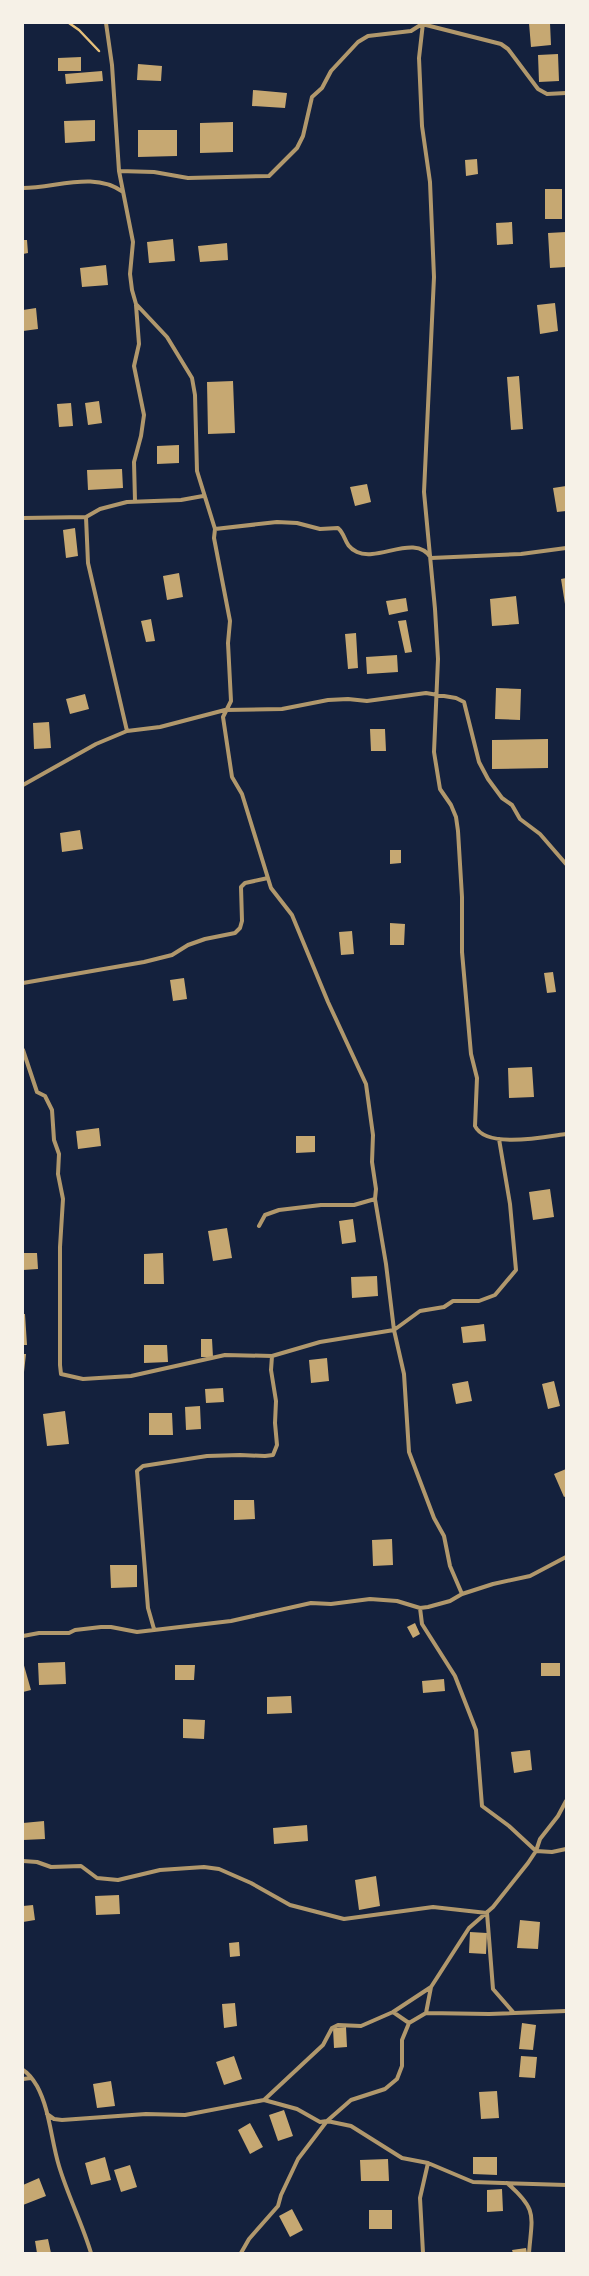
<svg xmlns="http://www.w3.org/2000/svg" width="589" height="2276" font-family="'PT Sans Narrow',sans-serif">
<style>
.building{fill:#c6a872}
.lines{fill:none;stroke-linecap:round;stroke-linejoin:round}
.path{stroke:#e5c07b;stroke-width:2.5}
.minor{stroke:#b1986c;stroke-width:4}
</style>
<rect width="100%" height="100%" fill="#14213d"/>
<!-- building -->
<path class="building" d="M 529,23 L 550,23 L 551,45 L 531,47 Z
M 558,54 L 559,81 L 539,82 L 538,55 Z
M 81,57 L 81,71 L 58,71 L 58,58 Z
M 138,64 L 162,66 L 161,81 L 137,80 Z
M 102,71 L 103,81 L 66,84 L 65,74 Z
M 253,90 L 287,93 L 285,108 L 252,106 Z
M 95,120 L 95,141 L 65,143 L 64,121 Z
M 233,122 L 233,152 L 200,153 L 200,123 Z
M 138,130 L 177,130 L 177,156 L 138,157 Z
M 477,159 L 478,174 L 466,176 L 465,160 Z
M 545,189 L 562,189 L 562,219 L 545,219 Z
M 512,222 L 513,244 L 497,245 L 496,223 Z
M 566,232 L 566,267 L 550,268 L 548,233 Z
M 173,239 L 175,261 L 149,263 L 147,242 Z
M 23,240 L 27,240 L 28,253 L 23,254 Z
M 227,243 L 228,260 L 200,262 L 198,246 Z
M 106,265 L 108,285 L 82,287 L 80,268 Z
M 555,303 L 558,331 L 540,334 L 537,305 Z
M 36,308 L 38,329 L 23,331 L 23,310 Z
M 519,376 L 523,429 L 511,430 L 507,377 Z
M 233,381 L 235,433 L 208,434 L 207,382 Z
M 99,401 L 102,423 L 88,425 L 85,403 Z
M 71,403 L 73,426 L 59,427 L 57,404 Z
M 179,445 L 179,463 L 157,464 L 157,446 Z
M 122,469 L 123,488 L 88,490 L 87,470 Z
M 367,484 L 371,502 L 355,506 L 350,487 Z
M 566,486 L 566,511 L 557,512 L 553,488 Z
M 75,528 L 78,556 L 66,558 L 63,530 Z
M 179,573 L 183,597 L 167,600 L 163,576 Z
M 566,578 L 566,604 L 565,604 L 561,579 Z
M 516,596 L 519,624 L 492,626 L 490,599 Z
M 406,598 L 408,611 L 389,615 L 386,601 Z
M 151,619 L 155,641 L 146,642 L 141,621 Z
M 406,620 L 412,652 L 405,653 L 398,621 Z
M 356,633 L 358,668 L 348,669 L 345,634 Z
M 397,655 L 398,672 L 367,674 L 366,657 Z
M 496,688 L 521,689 L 520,720 L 495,719 Z
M 85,694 L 89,709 L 70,714 L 66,699 Z
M 49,722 L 51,748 L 34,749 L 33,723 Z
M 370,729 L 385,729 L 386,751 L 371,751 Z
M 548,739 L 548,768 L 492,769 L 492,740 Z
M 80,830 L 83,849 L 62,852 L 60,833 Z
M 390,850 L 401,850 L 401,863 L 390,864 Z
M 390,923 L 405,924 L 404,945 L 390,945 Z
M 352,931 L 354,954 L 341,955 L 339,932 Z
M 553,972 L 556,992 L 547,993 L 544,973 Z
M 184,978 L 187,999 L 173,1001 L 170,980 Z
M 532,1067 L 534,1097 L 509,1098 L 508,1068 Z
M 99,1128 L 101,1146 L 78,1149 L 76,1131 Z
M 296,1136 L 315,1136 L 315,1152 L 296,1153 Z
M 550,1189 L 554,1217 L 533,1220 L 529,1192 Z
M 353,1219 L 356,1242 L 342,1244 L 339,1221 Z
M 227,1228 L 232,1258 L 213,1261 L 208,1231 Z
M 23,1253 L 37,1253 L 38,1269 L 23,1270 Z
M 163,1253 L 164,1284 L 144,1284 L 144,1254 Z
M 377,1276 L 378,1296 L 352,1298 L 351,1277 Z
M 23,1314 L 25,1314 L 27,1345 L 23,1345 Z
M 484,1324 L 486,1341 L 463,1343 L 461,1327 Z
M 201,1339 L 212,1339 L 213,1357 L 201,1357 Z
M 144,1345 L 167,1345 L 168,1362 L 144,1363 Z
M 23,1354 L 26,1354 L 24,1372 L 23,1372 Z
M 327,1358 L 329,1381 L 311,1383 L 309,1360 Z
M 468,1381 L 472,1401 L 456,1404 L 452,1384 Z
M 554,1381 L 560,1406 L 548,1409 L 542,1384 Z
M 223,1388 L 224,1402 L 206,1403 L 205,1389 Z
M 200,1406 L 201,1429 L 186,1430 L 185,1407 Z
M 65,1411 L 69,1444 L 47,1446 L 43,1414 Z
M 149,1413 L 172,1413 L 173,1435 L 149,1435 Z
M 566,1469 L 566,1496 L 564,1497 L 554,1474 Z
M 234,1500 L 254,1500 L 255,1519 L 234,1520 Z
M 392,1539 L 393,1565 L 373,1566 L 372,1540 Z
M 110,1565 L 137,1565 L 137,1587 L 111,1588 Z
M 415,1623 L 420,1634 L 413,1638 L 407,1627 Z
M 23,1662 L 31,1690 L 23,1692 Z
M 65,1662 L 66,1684 L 39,1685 L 38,1663 Z
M 541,1663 L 560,1663 L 560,1676 L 541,1676 Z
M 175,1665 L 195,1665 L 194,1680 L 175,1680 Z
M 444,1679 L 445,1691 L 423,1693 L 422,1681 Z
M 291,1696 L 292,1713 L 267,1714 L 267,1697 Z
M 183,1719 L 205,1720 L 204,1739 L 183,1738 Z
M 530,1750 L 532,1770 L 514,1773 L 511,1752 Z
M 44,1821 L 45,1839 L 23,1840 L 23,1823 Z
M 307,1825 L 308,1841 L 274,1844 L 273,1828 Z
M 376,1876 L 380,1906 L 359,1910 L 355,1880 Z
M 119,1895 L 120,1914 L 96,1915 L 95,1896 Z
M 33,1905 L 35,1920 L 23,1922 L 23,1906 Z
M 520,1920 L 540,1922 L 538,1949 L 517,1948 Z
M 470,1932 L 487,1933 L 486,1954 L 469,1953 Z
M 239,1942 L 240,1956 L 230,1957 L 229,1943 Z
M 235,2003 L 237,2026 L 224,2028 L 222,2004 Z
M 522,2023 L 536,2025 L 533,2050 L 519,2049 Z
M 346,2027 L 347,2047 L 334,2048 L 333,2028 Z
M 234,2056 L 242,2079 L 224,2085 L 216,2062 Z
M 521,2056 L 537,2057 L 535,2078 L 519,2077 Z
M 111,2081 L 115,2106 L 97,2108 L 93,2084 Z
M 497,2091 L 499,2118 L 481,2119 L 479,2092 Z
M 284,2110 L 293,2136 L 278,2141 L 269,2115 Z
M 250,2123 L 263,2147 L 250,2154 L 238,2130 Z
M 105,2157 L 111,2180 L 91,2185 L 85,2163 Z
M 473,2157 L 497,2157 L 497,2175 L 473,2174 Z
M 388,2159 L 389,2181 L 361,2181 L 360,2160 Z
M 130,2165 L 137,2187 L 121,2192 L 114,2170 Z
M 39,2178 L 46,2196 L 23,2205 L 23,2185 Z
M 502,2189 L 503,2211 L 487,2212 L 487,2190 Z
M 292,2209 L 303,2230 L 290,2237 L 279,2216 Z
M 369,2210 L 392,2210 L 392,2229 L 369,2229 Z
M 48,2239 L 51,2253 L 37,2253 L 35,2241 Z
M 526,2248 L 527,2253 L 513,2253 L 512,2250 Z"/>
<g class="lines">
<!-- path -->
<path class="path" d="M 69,23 L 79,30 L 99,51"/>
<!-- minor -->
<path class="minor" d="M 106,23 L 112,65 L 119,171 L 133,242 L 130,274 L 132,290 L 136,304 L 167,337 L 192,378 L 195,395 L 197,471 L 215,529 L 214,538 L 230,621 L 228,643 L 231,701 L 223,717 L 232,777 L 242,794 L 271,888 L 292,915 L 328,1002 L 366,1084 L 373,1135 L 372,1162 L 376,1189 L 375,1199 L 386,1264 L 394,1330 L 404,1374 L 409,1452 L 434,1518 L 444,1536 L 450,1566 L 462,1594
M 423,23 L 419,58 L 422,126 L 430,182 L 434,277 L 424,492 L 435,609 L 438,659 L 434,752 L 440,789 L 451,805 L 456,817 L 458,831 L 462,897 L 462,952 L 471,1054 L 477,1078 L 475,1126 C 486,1149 544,1137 566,1134
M 119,171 L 154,172 L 188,178 L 269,176 L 297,148 L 303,136 L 312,97 L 322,88 L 331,71 L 358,42 L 368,36 L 411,31 L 422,24 L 501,44 L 508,49 L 538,89 L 547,94 L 566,93
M 23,188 C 56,188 94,171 123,192
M 135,501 L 134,462 L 141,436 L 144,415 L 134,366 L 139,344 L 136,305
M 86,517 L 88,563 L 127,731
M 23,518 L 86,517 L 100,509 L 127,502 L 181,500 L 203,496
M 215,529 L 277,522 L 297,523 L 320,529 L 338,528 C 347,536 343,545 357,552 C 378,562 416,533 431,558 L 521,554 L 566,548
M 23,785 L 96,744 L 127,731 L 160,727 L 225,710 L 282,709 L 328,700 L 348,699 L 367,701 L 426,693 L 456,698 L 464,702 L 479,762 L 488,779 L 502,798 L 512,805 L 520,819 L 540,834 L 566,864
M 23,983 L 144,962 L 172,955 L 188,945 L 205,939 L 235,933 L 240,928 L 242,921 L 241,887 L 245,883 L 268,878
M 23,1050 L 37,1092 L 45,1096 L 52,1110 L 54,1140 L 59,1154 L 58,1174 L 63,1199 L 60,1247 L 60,1365 L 61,1374 L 83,1379 L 131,1376 L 225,1355 L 272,1356 L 320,1342 L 394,1330 L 420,1311 L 444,1307 L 453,1301 L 479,1301 L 495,1295 L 516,1270 L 510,1204 L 499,1139
M 259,1226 L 265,1215 L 279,1210 L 321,1205 L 354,1205 L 375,1199
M 420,1608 L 422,1624 L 455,1676 L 476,1730 L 482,1806 L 509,1826 L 536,1851 L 552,1852 L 566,1849
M 154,1629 L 148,1608 L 137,1471 L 143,1466 L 207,1456 L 240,1455 L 265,1456 L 273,1455 L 277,1445 L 275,1423 L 276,1401 L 271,1370 L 272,1356
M 23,1636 L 39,1633 L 69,1633 L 75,1630 L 101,1627 L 111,1627 L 137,1632 L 231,1621 L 311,1603 L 331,1604 L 370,1599 L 397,1601 L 420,1608 L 428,1607 L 450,1601 L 462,1594 L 493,1584 L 530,1576 L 566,1557
M 23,1861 L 37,1862 L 51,1867 L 81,1866 L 97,1878 L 118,1880 L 160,1870 L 204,1867 L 219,1869 L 251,1883 L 290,1905 L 344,1919 L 433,1907 L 487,1913 L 493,1989 L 513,2012
M 426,2013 L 431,1987
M 409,2023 L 426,2013 L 489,2014 L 566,2011
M 23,2070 C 28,2073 34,2081 37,2086 C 50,2110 51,2140 59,2166 C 68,2196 82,2223 91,2253
M 23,2079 L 31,2078
M 264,2100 L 297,2109 L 320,2122 L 327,2121 L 351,2126 L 402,2158 L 428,2163 L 473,2182 L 566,2185
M 47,2114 L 54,2119 L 62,2120 L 146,2114 L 185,2115 L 264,2100 L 323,2045 L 332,2028 L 338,2025 L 361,2026 L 393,2012 L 431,1987 L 469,1928 L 493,1907 L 528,1863 L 536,1851 L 540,1839 L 558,1816 L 566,1801
M 507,2183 C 538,2210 532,2215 529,2253
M 241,2253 L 249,2239 L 278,2206 L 281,2195 L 298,2159 L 327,2121 L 351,2100 L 385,2089 L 397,2079 L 402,2066 L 402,2040 L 409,2023 L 393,2012
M 423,2253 L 420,2198 L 428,2163"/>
</g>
<!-- border -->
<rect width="589" height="2276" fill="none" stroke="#f6f1e7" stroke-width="48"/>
</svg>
